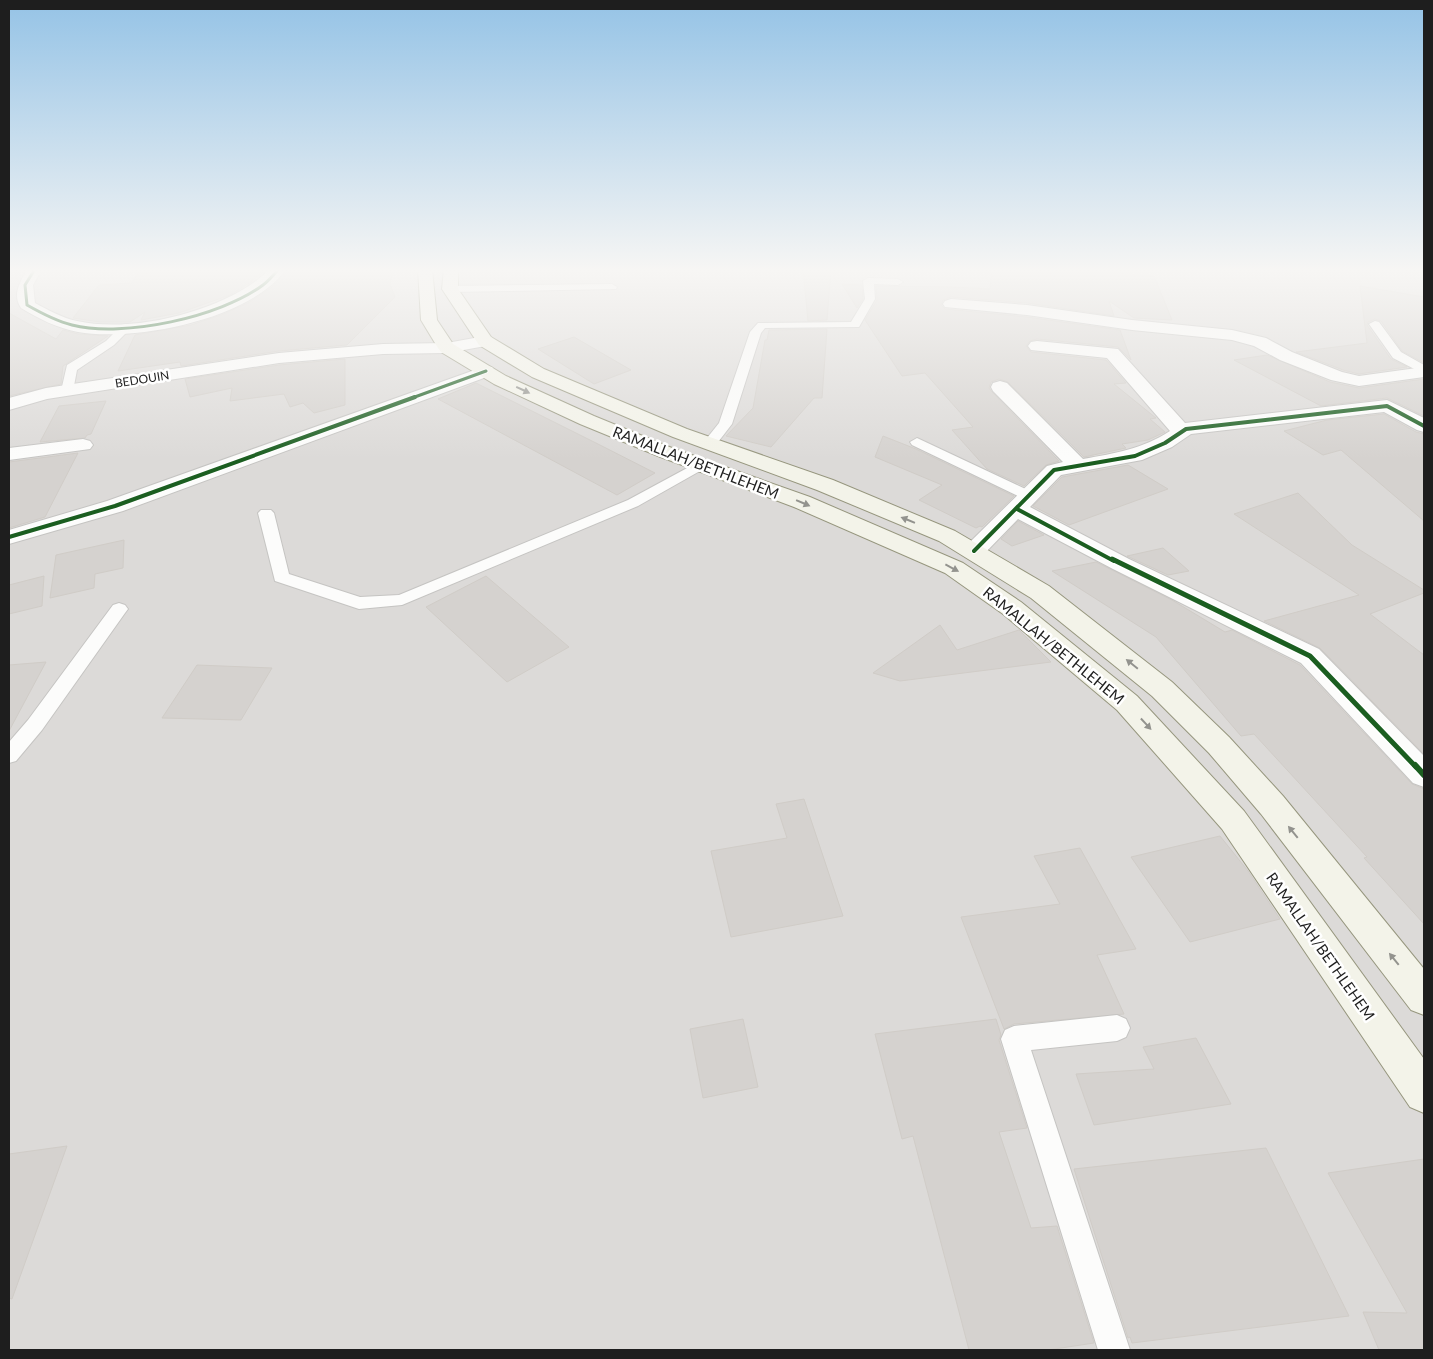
<svg xmlns="http://www.w3.org/2000/svg" width="1433" height="1359" font-family="Lato,sans-serif">
<style>
.residential{fill:#dcdad8}
.building{fill:#d5d2cf;stroke:#d0ccc7}
.lines{fill:none;stroke-linecap:round;stroke-linejoin:round}
.service-casing{stroke:#c5c4c2;stroke-width:2}
.minor-casing{stroke:#c5c4c2;stroke-width:2}
.secondary-casing{stroke:#96967e;stroke-width:2}
.service{fill:#fcfcfb;fill-rule:evenodd}
.minor{fill:#fcfcfb;fill-rule:evenodd}
.secondary{fill:#f3f3e9;fill-rule:evenodd}
.cycleway-far3-casing{stroke:#fff;stroke-width:5}
.cycleway-far2-casing{stroke:#fff;stroke-width:6}
.cycleway-far1-casing{stroke:#fff;stroke-width:8}
.cycleway-casing{stroke:#fff;stroke-width:9}
.cycleway-far3{stroke:#1b5e20;stroke-width:3}
.cycleway-far2{stroke:#1b5e20;stroke-width:4}
.cycleway-far1{stroke:#1b5e20;stroke-width:5}
.cycleway{stroke:#1b5e20;stroke-width:6}
.oneway{fill:#93938e}
.labels{text-anchor:middle;dominant-baseline:central;stroke-width:5;stroke-linejoin:round;paint-order:stroke}
.far-street-label{font-size:12px;fill:#1e1e1e;stroke:#fff}
.street-label{font-size:15px;fill:#1e1e1e;stroke:#fff}
</style>
<rect width="100%" height="100%" fill="#edeae6"/>
<!-- residential -->
<path class="residential" d="M 9,269 L 1424,269 L 1424,1350 L 9,1350 Z"/>
<!-- building -->
<path class="building" d="M 200,269 L 266,269 L 251,282 L 230,295 L 179,313 L 141,320 L 145,312 L 130,322 L 100,322 L 73,318 L 99,285 L 132,283 L 138,274 Z
M 288,269 L 393,269 L 390,284 L 395,297 L 347,345 L 279,351 L 181,366 L 180,362 L 118,371 L 135,335 L 191,325 L 221,315 L 248,303 L 271,288 Z
M 803,269 L 831,269 L 827,320 L 808,321 Z
M 992,269 L 1057,274 L 1057,269 L 1064,269 L 1154,276 L 1172,320 L 1134,318 L 1109,301 L 1114,316 L 1027,303 L 951,297 L 943,300 L 941,305 L 945,309 L 1027,317 L 1120,330 L 1131,360 L 1118,347 L 1037,339 L 1030,341 L 1026,346 L 1031,352 L 1106,360 L 1126,383 L 1114,384 L 1156,418 L 1150,419 L 1165,432 L 1148,440 L 1122,444 L 1126,448 L 1084,457 L 1008,382 L 999,379 L 991,382 L 989,388 L 992,392 L 1059,461 L 1046,465 L 1024,486 L 987,469 L 952,430 L 973,427 L 925,373 L 902,376 L 865,320 L 877,300 L 876,286 L 953,287 L 990,289 Z
M 842,284 L 862,285 L 863,299 L 857,308 Z
M 1360,286 L 1424,297 L 1424,363 L 1402,351 L 1381,321 L 1375,319 L 1368,322 L 1367,325 L 1391,359 L 1407,367 L 1359,374 L 1343,370 L 1296,352 L 1367,343 Z
M 9,313 L 56,339 L 63,330 L 78,334 L 108,336 L 63,366 L 61,384 L 9,396 Z
M 827,329 L 822,398 L 814,398 L 771,447 L 726,436 L 753,408 L 765,340 L 767,340 L 769,330 Z
M 574,337 L 631,370 L 594,384 L 538,349 Z
M 1267,355 L 1330,382 L 1359,388 L 1424,379 L 1424,416 L 1387,398 L 1321,406 L 1234,360 Z
M 345,359 L 345,405 L 314,413 L 303,403 L 290,407 L 284,394 L 230,401 L 232,388 L 190,397 L 185,379 L 279,365 Z
M 476,383 L 596,443 L 655,473 L 617,495 L 438,399 Z
M 106,401 L 91,434 L 87,435 L 85,438 L 40,442 L 59,406 Z
M 1384,414 L 1416,432 L 1424,434 L 1424,521 L 1341,450 L 1323,455 L 1284,431 L 1327,420 Z
M 883,436 L 916,449 L 1014,496 L 982,527 L 980,526 L 976,528 L 919,500 L 942,485 L 875,457 Z
M 78,453 L 45,517 L 9,528 L 9,462 Z
M 1128,465 L 1168,489 L 1069,525 L 1033,506 L 1062,477 Z
M 1298,493 L 1352,545 L 1424,590 L 1424,593 L 1370,614 L 1424,655 L 1424,754 L 1320,648 L 1264,621 L 1359,595 L 1234,514 Z
M 1018,521 L 1044,535 L 1012,546 L 1001,539 Z
M 124,540 L 123,568 L 95,574 L 94,588 L 50,598 L 56,555 Z
M 1163,548 L 1189,571 L 1168,575 L 1127,556 Z
M 1096,562 L 1172,600 L 1225,632 L 1232,630 L 1300,665 L 1412,784 L 1424,789 L 1424,924 L 1364,858 L 1367,857 L 1254,734 L 1241,736 L 1156,637 L 1052,571 Z
M 44,576 L 42,606 L 9,614 L 9,585 Z
M 486,576 L 569,647 L 507,682 L 426,607 Z
M 940,625 L 957,650 L 1019,630 L 1051,662 L 900,681 L 873,673 Z
M 46,662 L 9,731 L 9,665 Z
M 197,665 L 272,668 L 241,720 L 162,718 Z
M 804,799 L 843,916 L 731,937 L 711,851 L 787,838 L 776,804 Z
M 1220,836 L 1248,871 L 1280,919 L 1190,942 L 1131,857 Z
M 1080,848 L 1136,949 L 1097,955 L 1124,1014 L 1014,1024 L 1004,1029 L 961,917 L 1060,904 L 1034,856 Z
M 743,1019 L 758,1087 L 703,1098 L 690,1029 Z
M 996,1019 L 1001,1035 L 999,1040 L 1027,1128 L 999,1132 L 1031,1228 L 1057,1226 L 1094,1343 L 1048,1350 L 969,1350 L 913,1136 L 902,1139 L 875,1034 Z
M 1196,1038 L 1231,1104 L 1094,1125 L 1076,1074 L 1154,1069 L 1143,1047 Z
M 67,1146 L 12,1299 L 9,1298 L 9,1154 Z
M 1266,1148 L 1349,1316 L 1132,1343 L 1130,1337 L 1128,1338 L 1074,1169 Z
M 1424,1159 L 1424,1350 L 1379,1350 L 1363,1312 L 1407,1313 L 1328,1173 Z"/>
<g class="lines">
<!-- service casing -->
<g class="service-casing">
<path id="service" d="M 868,278 L 898,279 L 903,282 L 898,285 L 874,284 L 875,299 L 859,327 L 765,328 L 761,333 L 732,424 L 715,446 L 705,446 L 703,443 L 719,423 L 750,332 L 758,323 L 851,322 L 865,299 L 863,281 Z
M 612,284 L 617,287 L 616,289 L 450,292 L 445,289 L 450,286 Z
M 1375,321 L 1379,322 L 1401,352 L 1424,365 L 1424,374 L 1393,358 L 1369,324 Z
M 126,324 L 132,327 L 114,345 L 77,370 L 73,391 L 67,395 L 63,394 L 61,391 L 67,365 L 106,341 L 122,325 Z
M 917,438 L 1034,493 L 1036,496 L 1034,499 L 1024,499 L 912,445 L 910,442 Z
M 702,460 L 707,461 L 709,464 L 707,467 L 638,506 L 402,605 L 359,609 L 275,581 L 258,513 L 261,510 L 271,510 L 274,513 L 289,574 L 360,597 L 399,595 L 628,500 Z
M 119,603 L 125,605 L 128,609 L 125,613 L 42,730 L 16,761 L 9,763 L 9,742 L 28,720 L 113,605 Z
M 1117,1015 L 1126,1019 L 1130,1028 L 1126,1037 L 1117,1041 L 1031,1050 L 1130,1350 L 1098,1350 L 1001,1039 L 1005,1030 L 1014,1026 Z"/>
</g>
<!-- minor casing -->
<g class="minor-casing">
<path id="minor" d="M 28,269 L 42,269 L 33,285 L 35,303 C 48,310 62,318 77,321 C 134,334 229,310 270,269 L 286,269 C 252,319 134,342 78,332 C 57,328 39,319 21,308 C 12,295 20,281 28,269 Z
M 951,299 L 1027,305 L 1132,320 L 1232,330 L 1266,338 L 1292,352 L 1342,372 L 1359,376 L 1424,367 L 1424,377 L 1359,386 L 1331,380 L 1280,360 L 1254,346 L 1232,340 L 1132,330 L 1027,315 L 945,307 L 943,304 L 945,301 Z
M 485,336 L 491,337 L 494,341 L 491,345 L 447,353 L 383,354 L 279,363 L 47,399 L 9,410 L 9,398 L 46,388 L 279,353 L 383,344 L 447,343 Z
M 1037,341 L 1118,349 L 1185,423 L 1387,400 L 1424,418 L 1424,432 L 1417,430 L 1384,412 L 1191,434 L 1172,447 L 1142,460 L 1061,475 L 1030,507 L 1129,559 L 1319,649 L 1424,756 L 1424,787 L 1413,783 L 1301,663 L 1113,569 L 1018,519 L 982,556 L 974,558 L 966,556 L 962,551 L 966,546 L 1047,466 L 1063,462 L 993,391 L 991,387 L 993,383 L 1000,381 L 1007,383 L 1083,459 C 1116,453 1142,449 1170,431 L 1107,358 L 1031,350 L 1028,346 L 1031,342 Z
M 486,366 L 492,367 L 495,371 L 492,375 L 123,511 L 9,544 L 9,530 L 107,501 Z
M 83,439 L 90,441 L 93,445 L 90,449 L 9,460 L 9,448 Z"/>
</g>
<!-- secondary casing -->
<g class="secondary-casing">
<path id="secondary" d="M 418,269 L 432,269 L 437,320 L 453,344 L 506,376 L 594,416 L 672,448 L 810,497 L 963,563 L 1021,602 L 1137,696 L 1244,811 L 1424,1059 L 1424,1113 L 1410,1107 L 1222,829 L 1117,710 L 1003,614 L 945,573 L 794,507 L 658,456 L 580,424 L 494,384 L 441,352 L 438,348 L 421,320 Z
M 444,269 L 458,269 L 458,289 L 491,337 L 544,369 L 687,429 L 833,480 L 955,531 L 1049,586 L 1172,682 L 1229,737 L 1283,796 L 1424,969 L 1424,1015 L 1411,1010 L 1261,814 L 1209,753 L 1152,696 L 1031,598 L 939,541 L 817,490 L 673,437 L 532,377 L 479,345 L 442,289 Z"/>
</g>
<!-- service -->
<use href="#service" class="service"/>
<!-- minor -->
<use href="#minor" class="minor"/>
<!-- secondary -->
<use href="#secondary" class="secondary"/>
<!-- cycleway-far3 casing -->
<g class="cycleway-far3-casing">
<path id="cycleway-far3" d="M 35,269 L 25,285 L 27,305 C 41,313 56,321 72,325 C 124,338 220,317 263,285 C 269,281 274,274 279,269
M 412,398 L 486,371"/>
</g>
<!-- cycleway-far2 casing -->
<g class="cycleway-far2-casing">
<path id="cycleway-far2" d="M 1017,509 L 1114,561
M 9,537 L 115,506 L 415,397
M 974,551 L 1054,470 L 1135,456 L 1165,443 L 1186,429 L 1387,406 L 1424,426"/>
</g>
<!-- cycleway-far1 casing -->
<g class="cycleway-far1-casing">
<path id="cycleway-far1" d="M 1112,559 L 1310,656 L 1416,767"/>
</g>
<!-- cycleway casing -->
<g class="cycleway-casing">
<path id="cycleway" d="M 1415,765 L 1424,775"/>
</g>
<!-- cycleway-far3 -->
<use href="#cycleway-far3" class="cycleway-far3"/>
<!-- cycleway-far2 -->
<use href="#cycleway-far2" class="cycleway-far2"/>
<!-- cycleway-far1 -->
<use href="#cycleway-far1" class="cycleway-far1"/>
<!-- cycleway -->
<use href="#cycleway" class="cycleway"/>
</g>
<!-- one-way arrows -->
<defs><path id="oneway-solid" d="M-6-.8H1V-3.2L6.5 0L1 3.2V.8H-6Z" transform="scale(1.25)"/></defs>
<g class="oneway">
<use href="#oneway-solid" transform="translate(523 390) rotate(25)"/>
<use href="#oneway-solid" transform="translate(803 503) rotate(23)"/>
<use href="#oneway-solid" transform="translate(908 520) rotate(-158)"/>
<use href="#oneway-solid" transform="translate(952 568) rotate(28)"/>
<use href="#oneway-solid" transform="translate(1132 664) rotate(-141)"/>
<use href="#oneway-solid" transform="translate(1146 724) rotate(47)"/>
<use href="#oneway-solid" transform="translate(1293 832) rotate(-129)"/>
<use href="#oneway-solid" transform="translate(1394 959) rotate(-129)"/>
</g>
<!-- sky -->
<linearGradient id="sky" x2="0" y2="1"><stop stop-color="#95c3e6"/><stop offset="0.59" stop-color="#f7f6f4"/><stop offset="1" stop-color="#f7f6f4" stop-opacity="0"/></linearGradient>
<rect width="1433" height="459" fill="url(#sky)"/>
<g class="labels">
<!-- far-street labels -->
<g class="far-street-label">
<text transform="translate(142 379) rotate(-9)">BEDOUIN</text>
</g>
<!-- street labels -->
<g class="street-label">
<text transform="translate(696 462) rotate(21)">RAMALLAH/BETHLEHEM</text>
<text transform="translate(1054 645) rotate(39)">RAMALLAH/BETHLEHEM</text>
<text transform="translate(1321 946) rotate(55)">RAMALLAH/BETHLEHEM</text>
</g>
</g>
<!-- border -->
<rect width="1433" height="1359" fill="none" stroke="#1e1e1e" stroke-width="20"/>
</svg>
